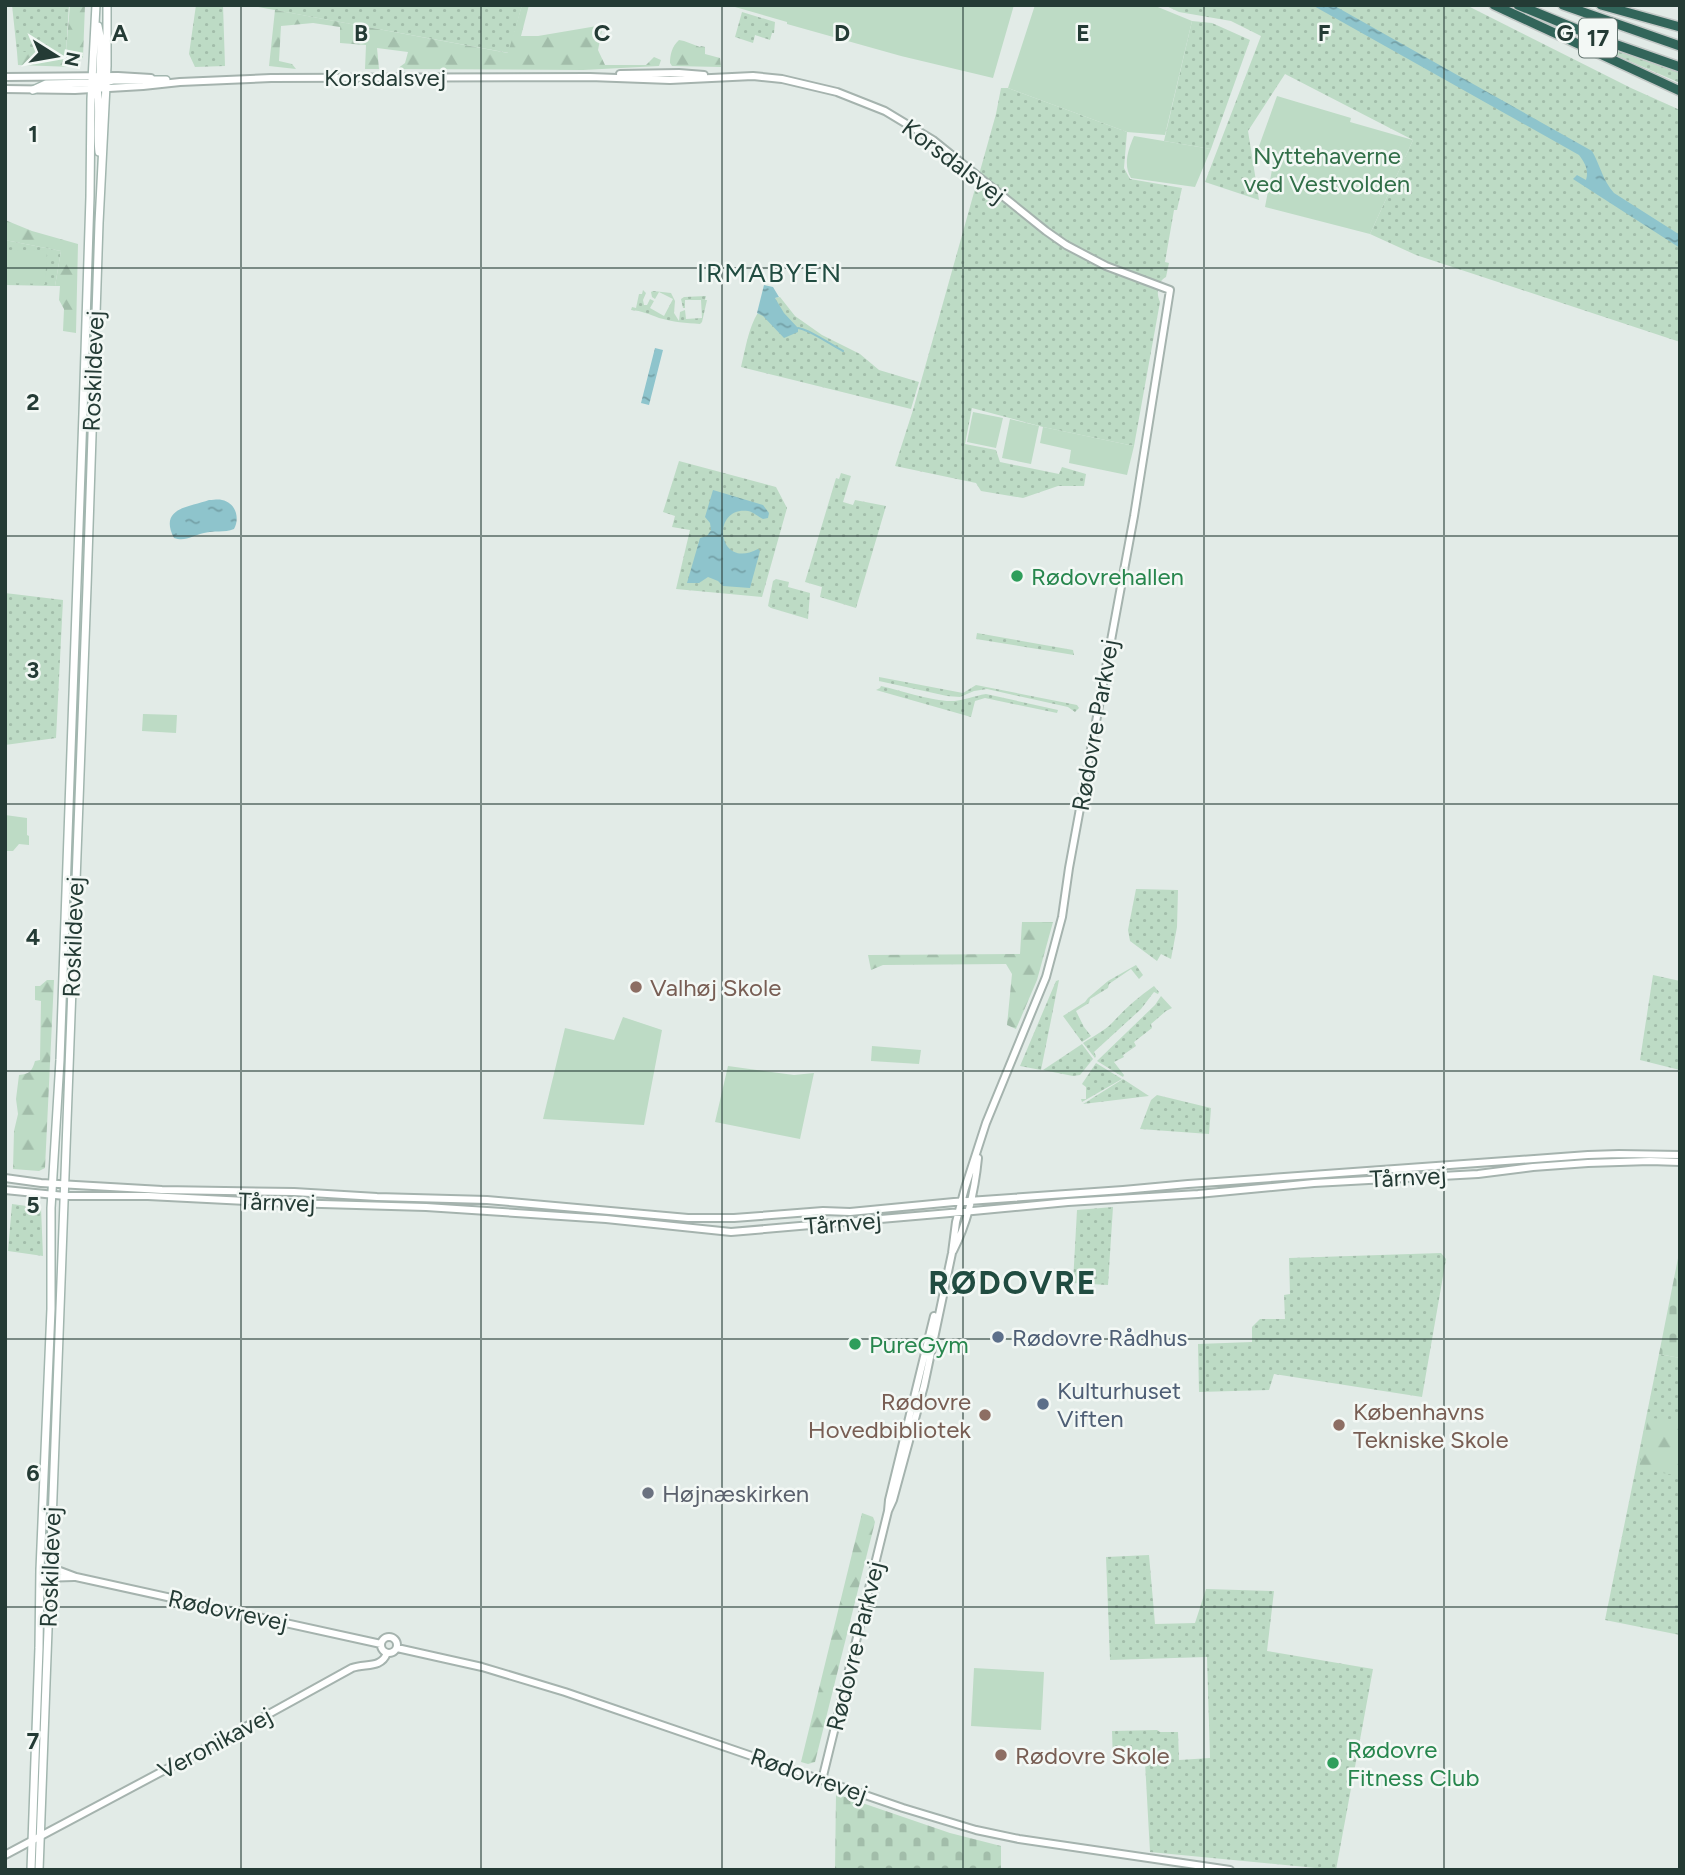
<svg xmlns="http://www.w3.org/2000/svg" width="1685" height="1875" font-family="Figtree,sans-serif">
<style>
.grass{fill:url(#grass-dots)}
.forest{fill:url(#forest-firs)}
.cemetery{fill:url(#cemetery-stones)}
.garden{fill:#bddbc5}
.water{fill:url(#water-ripples)}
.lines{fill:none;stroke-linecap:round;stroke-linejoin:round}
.stream{stroke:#8ec4cc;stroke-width:2}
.tertiary-casing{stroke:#a5b3ae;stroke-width:10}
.secondary-casing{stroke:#a2b6af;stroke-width:10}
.motorway-casing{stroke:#c2c8c6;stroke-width:12}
.tertiary{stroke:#fff;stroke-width:6}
.secondary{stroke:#fff;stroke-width:7}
.motorway{stroke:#32655a;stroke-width:9}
.grid{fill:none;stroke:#243b35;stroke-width:2;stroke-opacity:0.55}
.leisure-dot{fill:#2e9e5b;stroke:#f3f8f5;stroke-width:2.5}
.education-dot{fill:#8d6e63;stroke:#f3f8f5;stroke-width:2.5}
.service-dot{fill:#5c6f8a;stroke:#f3f8f5;stroke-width:2.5}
.worship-dot{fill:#6b7280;stroke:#f3f8f5;stroke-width:2.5}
.labels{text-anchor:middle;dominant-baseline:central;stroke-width:5;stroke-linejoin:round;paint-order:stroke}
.shield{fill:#f3f8f5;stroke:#62746f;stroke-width:2}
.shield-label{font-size:23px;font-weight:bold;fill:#243b35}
.street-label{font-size:24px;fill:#243b35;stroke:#f3f8f5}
.park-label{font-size:24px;fill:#316f48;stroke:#f3f8f5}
.leisure-label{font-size:24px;fill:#27864d;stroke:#f3f8f5;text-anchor:start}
.education-label{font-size:24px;fill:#785e54;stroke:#f3f8f5;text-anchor:start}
.service-label{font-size:24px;fill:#4e5e75;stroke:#f3f8f5;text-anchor:start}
.worship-label{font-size:24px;fill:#5b616d;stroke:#f3f8f5;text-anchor:start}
.neighbourhood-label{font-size:26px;letter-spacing:2px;fill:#214c41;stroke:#f3f8f5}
.district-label{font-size:32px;font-weight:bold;letter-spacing:2px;fill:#214c41;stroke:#f3f8f5}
.grid-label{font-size:23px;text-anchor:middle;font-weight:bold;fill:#243b35;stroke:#f3f8f5;stroke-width:5;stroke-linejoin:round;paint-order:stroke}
</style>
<defs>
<pattern id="grass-dots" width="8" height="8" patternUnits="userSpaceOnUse" patternTransform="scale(1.75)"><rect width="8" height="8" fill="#bddbc5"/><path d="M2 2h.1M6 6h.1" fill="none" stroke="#a2bdaa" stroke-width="1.8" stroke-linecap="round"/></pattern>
<pattern id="forest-firs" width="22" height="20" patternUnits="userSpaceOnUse" patternTransform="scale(1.75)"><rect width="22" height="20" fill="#bddbc5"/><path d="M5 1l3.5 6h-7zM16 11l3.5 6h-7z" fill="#a2bdaa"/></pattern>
<pattern id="cemetery-stones" width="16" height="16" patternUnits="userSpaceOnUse" patternTransform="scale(1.75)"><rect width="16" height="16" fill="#bddbc5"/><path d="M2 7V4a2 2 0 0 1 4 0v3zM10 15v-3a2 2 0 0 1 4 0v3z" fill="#a2bdaa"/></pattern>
<pattern id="water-ripples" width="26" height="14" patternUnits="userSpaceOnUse" patternTransform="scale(1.75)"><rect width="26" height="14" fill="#8ec4cc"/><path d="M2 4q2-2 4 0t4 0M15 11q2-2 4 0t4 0" fill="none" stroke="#74a0a6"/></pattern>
</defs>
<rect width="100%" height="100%" fill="#e2ebe7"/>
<!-- grass -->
<path class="grass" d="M 12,5 L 69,5 L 66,52 L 17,52 Z
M 196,5 L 223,5 L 225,66 L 195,67 L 189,54 Z
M 247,5 L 522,5 L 509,53 Z
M 1164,5 L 1466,5 L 1631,88 L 1680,110 L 1680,342 L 1416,255 L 1370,234 L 1413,140 L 1285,74 L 1248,131 L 1259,200 L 1205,182 L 1261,36 L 1231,21 L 1179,12 Z
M 742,12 L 775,22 L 774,33 L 772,33 L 770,40 L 755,35 L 753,43 L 735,37 Z
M 1192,21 L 1212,23 L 1250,40 L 1211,149 L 1164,141 Z
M 1612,49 L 1680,73 L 1680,83 L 1611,53 Z
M 1001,88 L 1008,88 L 1127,132 L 1124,168 L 1130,179 L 1182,188 L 1177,210 L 1174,210 L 1165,262 L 1169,263 L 1166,277 C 1157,282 1156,293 1160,302 L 1134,446 L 1043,427 L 972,408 L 965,444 L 996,450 L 1000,462 L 1059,474 L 1062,467 L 1086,474 L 1084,486 L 1058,486 L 1023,498 L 981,491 L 976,483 L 895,466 L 913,410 L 996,114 Z
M 5,240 L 61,251 L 55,286 L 5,285 Z
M 643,290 L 646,293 L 643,300 L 644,305 L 647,305 L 650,299 L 654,301 L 650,308 L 664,316 L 673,299 L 659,292 L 655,299 L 652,297 L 651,292 L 653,291 L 671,293 L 675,301 L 674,313 L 679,321 L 680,312 L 685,310 L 686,319 L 702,318 L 701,300 L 685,300 L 685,308 L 683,308 L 681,299 L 684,297 L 706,296 L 705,300 L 707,300 L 702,322 L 700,324 C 686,323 673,322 659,318 C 649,314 642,311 631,310 L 632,307 L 636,308 L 639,294 L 642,294 Z
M 780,297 L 795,316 L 822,335 L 860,354 L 879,370 L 919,382 L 911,409 L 741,367 C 747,344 751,302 780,297 Z
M 679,461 L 776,487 L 787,508 L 762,597 L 676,589 L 690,530 L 672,527 L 675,516 L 663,512 Z
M 841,473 L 851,476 L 843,502 L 853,505 L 855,500 L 886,506 L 856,608 L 820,597 L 822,587 L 805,582 L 836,478 L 839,479 Z
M 776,579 L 789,582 L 788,587 L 810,593 L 808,619 L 771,608 L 768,606 L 773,581 Z
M 5,593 L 63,600 L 56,738 L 5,745 Z
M 977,633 L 1073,650 L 1074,655 L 976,639 Z
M 879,677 L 963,693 L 976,685 L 1077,705 L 1079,708 L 1075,712 L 1068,707 L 987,689 L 974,691 L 960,697 L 947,696 L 879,681 Z
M 881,686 C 903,691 925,699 947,701 C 961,702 973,696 986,694 L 1058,710 L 1057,713 L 985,698 L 975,701 L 971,717 L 876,690 L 880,688 Z
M 1136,889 L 1178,890 L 1177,927 L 1171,959 L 1161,954 L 1157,961 L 1130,941 L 1128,930 Z
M 1136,965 L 1143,975 L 1139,979 L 1131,969 L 1109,984 L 1108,988 L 1090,999 L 1089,1003 L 1076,1011 L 1084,1027 L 1091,1036 L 1082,1042 L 1063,1016 L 1085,1002 L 1088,998 L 1108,981 Z
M 1653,975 L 1680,981 L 1680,1070 L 1640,1060 Z
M 1059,980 L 1041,1070 L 1020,1066 L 1056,981 Z
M 1154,986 L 1159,992 L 1158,994 L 1154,992 L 1141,1009 L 1094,1052 L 1096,1056 L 1095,1058 L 1083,1043 C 1092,1037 1104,1031 1112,1023 C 1125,1009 1137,998 1154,986 Z
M 1161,996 L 1172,1008 L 1166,1011 L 1151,1024 L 1152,1028 L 1134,1042 L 1136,1046 L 1123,1055 L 1124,1057 L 1114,1062 L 1124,1075 L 1123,1077 L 1097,1061 L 1155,1005 Z
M 1082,1044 L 1093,1059 L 1080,1075 L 1073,1076 L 1043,1070 Z
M 1096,1063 L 1122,1079 L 1082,1102 L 1081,1099 L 1086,1099 L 1086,1087 L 1082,1084 Z
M 1123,1079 L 1149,1096 L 1083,1104 Z
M 1157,1095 L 1211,1108 L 1209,1134 L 1140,1129 L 1151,1100 Z
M 12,1204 L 41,1208 L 43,1256 L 8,1251 Z
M 1113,1207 L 1108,1285 L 1073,1283 L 1077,1210 Z
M 1441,1253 L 1446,1259 L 1422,1397 L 1274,1374 L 1269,1390 L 1199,1392 L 1198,1344 L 1252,1342 L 1252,1327 L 1260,1319 L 1285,1319 L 1284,1295 L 1290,1294 L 1289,1258 Z
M 1659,1354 L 1680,1358 L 1680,1635 L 1605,1620 Z
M 1149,1555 L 1155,1624 L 1195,1623 L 1206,1589 L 1274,1591 L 1267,1651 L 1373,1669 L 1336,1870 L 1150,1852 L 1145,1762 L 1113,1763 L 1112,1731 L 1157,1730 L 1160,1732 L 1178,1732 L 1179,1760 L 1210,1758 L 1207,1657 L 1110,1660 L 1106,1557 Z"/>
<!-- forest -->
<path class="forest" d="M 70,5 L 85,5 L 83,57 L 73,67 L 18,65 L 17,52 L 66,52 Z
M 522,5 L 529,5 L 521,36 L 538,36 L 603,25 L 598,50 L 605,65 L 646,65 L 654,57 L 661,60 L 659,66 L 583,70 L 397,69 L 405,63 L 408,52 L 377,48 L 379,69 L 365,69 L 366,45 L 340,43 L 340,27 L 313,23 L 281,26 L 279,61 L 292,64 L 296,69 L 269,66 L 275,10 L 508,53 Z
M 679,40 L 684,41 L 700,47 L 701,46 L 705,47 L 705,54 L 720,58 L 721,67 L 672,66 L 670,63 C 670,55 672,46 679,40 Z
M 5,220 L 32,231 L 78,244 L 76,333 L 63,331 L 64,309 L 59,300 L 60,286 L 55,286 L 61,251 L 5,240 Z
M 1022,922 L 1053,922 L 1037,980 L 1016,1029 L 1007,1025 L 1012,974 L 1006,964 L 883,965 L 871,970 L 868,955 L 1020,954 Z
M 47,980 L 54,980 L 45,1168 L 39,1171 L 13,1169 L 14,1131 L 18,1114 L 16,1099 L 19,1075 C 30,1074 32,1071 35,1061 L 40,1060 L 41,1001 L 35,1000 L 35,986 L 40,986 Z
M 1648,1417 L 1680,1423 L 1680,1476 L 1639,1469 Z
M 862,1513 L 873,1517 L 875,1522 L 815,1762 L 808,1764 L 801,1762 Z"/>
<!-- cemetery -->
<path class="cemetery" d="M 1680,1248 L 1680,1358 L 1659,1354 Z
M 836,1794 L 950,1833 L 1001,1846 L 1001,1870 L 835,1870 Z"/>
<!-- garden -->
<path class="garden" d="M 728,5 L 1014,5 L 993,78 L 901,56 L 787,24 L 787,22 Z
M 1035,5 L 1153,5 L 1192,21 L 1165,135 L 1127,132 L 1008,88 Z
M 1277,96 L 1351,118 L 1350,122 L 1413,140 L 1370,234 L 1265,207 L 1275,154 L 1258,149 Z
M 1134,136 L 1211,149 L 1195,187 L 1131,178 C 1123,165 1128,150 1134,136 Z
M 5,250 L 47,251 L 45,284 L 5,283 Z
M 973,412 L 1003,418 L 996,448 L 967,442 Z
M 1010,419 L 1039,426 L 1031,464 L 1002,458 Z
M 1043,427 L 1134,446 L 1127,475 L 1069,463 L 1071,450 L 1040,443 Z
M 143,714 L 177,715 L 176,733 L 142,731 Z
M 5,815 L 27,818 L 27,835 L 29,836 L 29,845 L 19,844 L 13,851 L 5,851 Z
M 623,1017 L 662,1030 L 644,1125 L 543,1119 L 565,1028 L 614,1040 Z
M 872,1046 L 921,1050 L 919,1064 L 871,1061 Z
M 728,1066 L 794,1075 L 814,1073 L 800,1139 L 715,1122 Z
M 974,1668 L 1044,1672 L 1041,1730 L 971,1726 Z"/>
<!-- water -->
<path class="water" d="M 1312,5 L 1333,5 L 1592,151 C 1600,165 1603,181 1614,193 L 1680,235 L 1680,248 L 1573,179 L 1577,175 L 1586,180 C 1589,170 1585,163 1579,155 Z
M 764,285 L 773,287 L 779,297 L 775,298 L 784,313 L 798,328 L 798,332 L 784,338 L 763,316 L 757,313 Z
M 655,348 L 663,350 L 649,405 L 641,403 Z
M 713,490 L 763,505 L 769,513 L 768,518 L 763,519 C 758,517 754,512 748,511 C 710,506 717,571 758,549 L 760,551 L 750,588 L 723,586 L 718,581 L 708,577 L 699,583 L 687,583 L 700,538 L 707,536 L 711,530 L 710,523 L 705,517 Z
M 209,500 C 214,500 218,499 222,500 C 236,503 240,518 234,529 C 224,533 214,530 204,533 C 193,535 186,542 174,538 C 158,507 191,507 209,500 Z"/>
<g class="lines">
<!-- stream -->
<path class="stream" d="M 798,328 C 809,329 831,345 843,351"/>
<!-- tertiary casing -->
<g class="tertiary-casing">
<path id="tertiary" d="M 620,74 L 679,73 L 704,75
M 5,77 L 118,76 L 151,78
M 5,89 L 75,90 L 143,86 L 180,82 L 271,78 L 590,77 L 670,80 L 753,76 L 782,79 L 837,92 L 885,111 L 933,140 L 1046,231 L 1066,245 L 1106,266 L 1170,290 L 1134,516 L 1069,868 L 1062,917 L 1046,977 L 986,1123 L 965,1188 L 956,1222 L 952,1253 L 924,1386 L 893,1500 L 888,1511
M 5,1178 L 41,1183 L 162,1190 L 294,1192 L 377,1197 L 487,1200 L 688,1218 L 734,1218 L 823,1211 L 850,1212 L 954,1202 L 1123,1190 L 1188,1184 L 1588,1155 L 1619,1154 L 1680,1155
M 5,1190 L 65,1196 L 148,1196 L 287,1203 L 426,1207 L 606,1219 L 731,1232 L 973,1211 L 1068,1202 L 1198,1194 L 1314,1183 L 1478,1174 L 1533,1167 L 1588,1163 L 1650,1161 L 1680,1162
M 953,1251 C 967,1224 975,1189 978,1158
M 40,1570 L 60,1571 L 76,1577 L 381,1644
M 40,1578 L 74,1577
M381 1645a8 8 0 1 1 16 0a8 8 0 1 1-16 0Z
M 397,1648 L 482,1667 L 565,1692 L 903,1808 L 976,1830 L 1019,1839 L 1230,1870
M 822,1780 L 888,1511 L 889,1500 L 934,1316
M 5,1855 L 238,1731 L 352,1668 C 365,1663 381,1669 387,1653"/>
</g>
<!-- secondary casing -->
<g class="secondary-casing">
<path id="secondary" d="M 98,26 L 101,41 L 100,76 L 100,82 L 104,86
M 93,77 C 103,96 96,130 99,152
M 104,82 L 113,80 L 166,80
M 33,90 L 46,84 L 94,83
M 31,1870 L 39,1648 L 40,1570 L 51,1309 L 51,1208 L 60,1060 L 83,414 L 90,197 L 91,99 L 96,5
M 39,1870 L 87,587 L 99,223 L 107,66 L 107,5"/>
</g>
<!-- motorway casing -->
<g class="motorway-casing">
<path id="motorway" d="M 1494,5 L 1680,91
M 1518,5 L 1603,40 L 1680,67
M 1563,5 L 1680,46
M 1601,5 L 1680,27"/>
</g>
<!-- tertiary -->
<use href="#tertiary" class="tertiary"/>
<!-- secondary -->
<use href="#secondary" class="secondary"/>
<!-- motorway -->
<use href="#motorway" class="motorway"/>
</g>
<!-- grid -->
<path class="grid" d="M 241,5 L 241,1870M 481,5 L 481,1870M 722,5 L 722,1870M 963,5 L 963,1870M 1204,5 L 1204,1870M 1444,5 L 1444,1870M 5,268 L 1680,268M 5,536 L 1680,536M 5,804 L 1680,804M 5,1071 L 1680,1071M 5,1339 L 1680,1339M 5,1607 L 1680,1607"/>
<!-- markers -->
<g class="leisure-dot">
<circle cx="1017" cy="576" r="7"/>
<circle cx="855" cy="1344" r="7"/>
<circle cx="1333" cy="1763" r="7"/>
</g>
<g class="education-dot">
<circle cx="636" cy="987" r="7"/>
<circle cx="985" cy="1415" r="7"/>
<circle cx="1339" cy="1425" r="7"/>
<circle cx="1001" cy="1755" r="7"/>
</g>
<g class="service-dot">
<circle cx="998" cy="1337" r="7"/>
<circle cx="1043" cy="1404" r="7"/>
</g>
<circle class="worship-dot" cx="648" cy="1493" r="7"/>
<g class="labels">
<!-- shield labels -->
<rect class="shield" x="1579" y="18.5" width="38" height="39" rx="5"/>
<g class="shield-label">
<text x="1598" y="38">17</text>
</g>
<!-- street labels -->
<g class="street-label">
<text x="385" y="77">Korsdalsvej</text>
<text transform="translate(954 161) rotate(37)">Korsdalsvej</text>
<text transform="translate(93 371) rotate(-88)">Roskildevej</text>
<text transform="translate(1095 725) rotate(-80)">Rødovre Parkvej</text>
<text transform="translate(73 937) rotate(-88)">Roskildevej</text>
<text transform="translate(1408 1177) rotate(-3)">Tårnvej</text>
<text transform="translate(277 1202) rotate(2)">Tårnvej</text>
<text transform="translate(843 1223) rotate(-5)">Tårnvej</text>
<text transform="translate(50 1567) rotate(-88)">Roskildevej</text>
<text transform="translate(228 1610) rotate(12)">Rødovrevej</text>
<text transform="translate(855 1646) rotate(-76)">Rødovre Parkvej</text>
<text transform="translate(215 1743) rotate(-28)">Veronikavej</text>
<text transform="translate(809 1775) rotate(19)">Rødovrevej</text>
</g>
<!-- park labels -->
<g class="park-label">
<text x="1327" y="155">Nyttehaverne<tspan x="1327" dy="28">ved Vestvolden</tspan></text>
</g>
<!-- leisure labels -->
<g class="leisure-label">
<text x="1031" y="576">Rødovrehallen</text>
<text x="869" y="1344">PureGym</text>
<text x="1347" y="1749">Rødovre<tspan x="1347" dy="28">Fitness Club</tspan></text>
</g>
<!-- education labels -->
<g class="education-label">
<text x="650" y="987">Valhøj Skole</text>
<text x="971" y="1401" text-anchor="end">Rødovre<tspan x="971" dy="28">Hovedbibliotek</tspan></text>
<text x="1353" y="1411">Københavns<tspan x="1353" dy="28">Tekniske Skole</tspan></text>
<text x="1015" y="1755">Rødovre Skole</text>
</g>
<!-- service labels -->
<g class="service-label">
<text x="1012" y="1337">Rødovre Rådhus</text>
<text x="1057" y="1390">Kulturhuset<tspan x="1057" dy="28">Viften</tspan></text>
</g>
<!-- worship labels -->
<g class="worship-label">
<text x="662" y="1493">Højnæskirken</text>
</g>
<!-- neighbourhood labels -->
<g class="neighbourhood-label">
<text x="770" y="273">IRMABYEN</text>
</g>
<!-- district labels -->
<g class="district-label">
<text x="1013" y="1283">RØDOVRE</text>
</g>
</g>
<g class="grid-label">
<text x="120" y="41">A</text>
<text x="361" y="41">B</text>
<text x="602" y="41">C</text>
<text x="842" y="41">D</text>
<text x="1083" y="41">E</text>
<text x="1324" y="41">F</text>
<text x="1565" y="41">G</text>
<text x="33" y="142">1</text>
<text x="33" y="410">2</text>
<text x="33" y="678">3</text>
<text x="33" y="945">4</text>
<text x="33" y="1213">5</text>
<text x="33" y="1481">6</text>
<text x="33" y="1749">7</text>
</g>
<!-- border -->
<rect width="1685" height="1875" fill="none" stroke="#243b35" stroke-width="14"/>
<!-- north arrow -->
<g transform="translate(56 56) rotate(101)" stroke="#f3f8f5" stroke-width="5" paint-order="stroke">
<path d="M0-5L12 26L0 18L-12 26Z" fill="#243b35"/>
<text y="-10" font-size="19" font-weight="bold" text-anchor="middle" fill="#243b35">N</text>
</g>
</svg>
